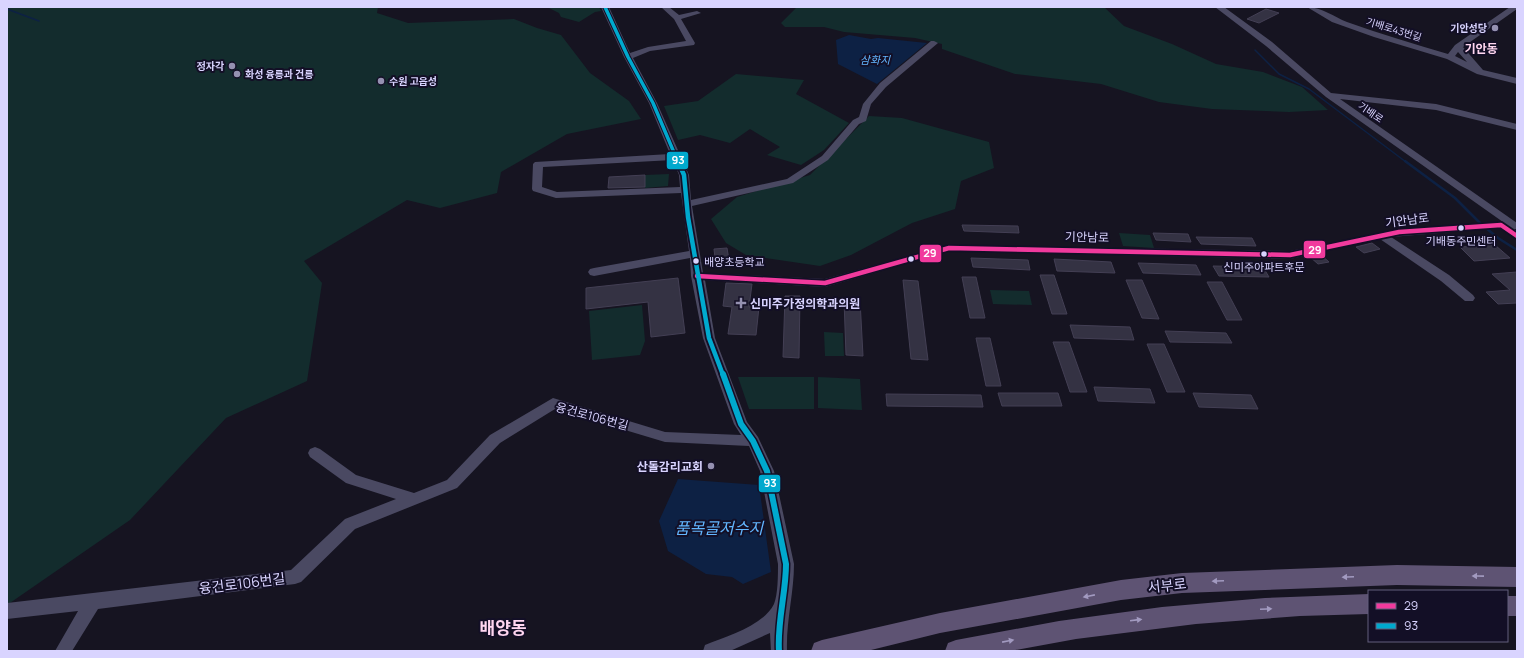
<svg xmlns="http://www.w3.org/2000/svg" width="1524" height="658" font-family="Manrope,'Noto Sans KR',sans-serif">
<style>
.green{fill:#132c2d}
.water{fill:#0d2144}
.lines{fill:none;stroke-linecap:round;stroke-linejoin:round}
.stream-far1{stroke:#0d2144;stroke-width:1.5}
.stream{stroke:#0d2144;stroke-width:2.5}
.building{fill:#343243;stroke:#433f54}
.minor{fill:#4a4962;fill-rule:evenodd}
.major{fill:#5e5373;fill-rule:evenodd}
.bus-1-casing{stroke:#130f26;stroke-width:8}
.bus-2-far2-casing{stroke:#130f26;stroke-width:5.5}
.bus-2-far1-casing{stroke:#130f26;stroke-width:8}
.bus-2-casing{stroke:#130f26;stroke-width:9}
.bus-1{stroke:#f13a9d;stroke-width:4.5}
.bus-2-far2{stroke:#00a9ce;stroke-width:3.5}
.bus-2-far1{stroke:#00a9ce;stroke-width:4.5}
.bus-2{stroke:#00a9ce;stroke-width:6}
.oneway{fill:#a29ac0}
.poi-dot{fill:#9591b1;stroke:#130f26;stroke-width:1.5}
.bus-dot{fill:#d9d4ff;stroke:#130f26;stroke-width:1.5}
.labels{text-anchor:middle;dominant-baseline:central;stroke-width:4;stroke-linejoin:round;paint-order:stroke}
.far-poi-label{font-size:10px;font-weight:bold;fill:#d9d4ff;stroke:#130f26;text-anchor:end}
.far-street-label{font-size:10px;fill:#d9d4ff;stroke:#130f26}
.far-water-label{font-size:11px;font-style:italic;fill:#62b6ff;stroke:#130f26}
.bus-label{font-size:11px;fill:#d9d4ff;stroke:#130f26}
.far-quarter-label{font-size:12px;font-weight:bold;fill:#ffd6f0;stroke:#130f26}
.street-label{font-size:12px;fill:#d9d4ff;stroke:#130f26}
.poi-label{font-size:12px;font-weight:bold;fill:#d9d4ff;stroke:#130f26;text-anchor:start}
.near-street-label{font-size:14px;fill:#d9d4ff;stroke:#130f26}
.near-water-label{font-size:16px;font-style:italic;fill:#62b6ff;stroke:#130f26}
.near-quarter-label{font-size:17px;font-weight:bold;fill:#ffd6f0;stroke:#130f26}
.line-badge{stroke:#130f26;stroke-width:1.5}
.badge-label{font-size:11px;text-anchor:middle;font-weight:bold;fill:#fff}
</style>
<rect width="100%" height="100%" fill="#161421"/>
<!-- green -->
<path class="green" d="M 7,7 L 378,7 L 377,13 L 408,23 L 514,19 L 537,28 L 561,35 L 590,73 L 629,101 L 641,119 L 567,134 L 501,172 L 497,193 L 440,208 L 407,200 L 304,261 L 322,283 L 307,381 L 226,418 L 130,520 L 7,605 Z
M 547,7 L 599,7 L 601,11 L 595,12 L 579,22 L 561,17 L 559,13 Z
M 795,7 L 1104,7 L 1124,26 L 1172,44 L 1216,64 L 1263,72 L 1302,87 L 1328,110 L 1289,112 L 1212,109 L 1159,102 L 1101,84 L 1015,74 L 942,49 L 942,44 L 915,38 L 844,32 L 824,27 L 785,27 L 781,23 L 796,8 Z
M 736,74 L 804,80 L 796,94 L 849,123 L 824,150 L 801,165 L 767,155 L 780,147 L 750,129 L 730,143 L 700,135 L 678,140 L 664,106 L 698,101 Z
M 869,116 L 902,118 L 989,142 L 994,168 L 961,181 L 955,209 L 912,223 L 851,255 L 820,266 L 746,255 L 726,243 L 711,219 L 737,197 L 810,175 Z
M 669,174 L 668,186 L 645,188 L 645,175 Z
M 1119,233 L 1150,235 L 1154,248 L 1123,246 Z
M 990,290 L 1029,291 L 1032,305 L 993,304 Z
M 642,305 L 645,341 L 640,355 L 592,360 L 589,311 Z
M 824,332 L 843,333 L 844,356 L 825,356 Z
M 738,377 L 814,377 L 814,409 L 749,409 Z
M 818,377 L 860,379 L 862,410 L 818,408 Z"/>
<!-- water -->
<path class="water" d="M 849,35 L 871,39 L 878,38 L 927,43 L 877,84 L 838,64 L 836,40 Z
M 678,479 L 759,485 L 771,572 L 743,584 L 732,577 L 706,574 L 668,551 L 659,521 Z"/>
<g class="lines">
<!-- stream-far1 -->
<path class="stream-far1" d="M 7,9 L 39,21
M 1255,50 L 1279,74 L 1309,89 L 1406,162"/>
<!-- stream -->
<path class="stream" d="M 1405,161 L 1455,198 L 1482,225
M 1486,228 L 1498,238 L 1517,250"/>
</g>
<!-- building -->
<path class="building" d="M 1266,9 L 1279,13 L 1259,23 L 1247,19 Z
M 645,175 L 645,187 L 608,188 L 609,177 Z
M 962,225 L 1018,226 L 1019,233 L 964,231 Z
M 1153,233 L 1188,234 L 1191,242 L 1156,240 Z
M 1196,237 L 1252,238 L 1256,246 L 1201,244 Z
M 1372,243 L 1380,249 L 1364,253 L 1356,247 Z
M 1495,245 L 1510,258 L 1474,261 L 1460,247 Z
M 727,248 L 730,266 L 716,267 L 714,249 Z
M 1320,254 L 1329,262 L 1318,264 L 1309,256 Z
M 971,258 L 1028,260 L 1030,270 L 973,267 Z
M 1054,259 L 1111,262 L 1115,273 L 1057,271 Z
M 1138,263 L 1196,265 L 1201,275 L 1143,273 Z
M 1213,266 L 1263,267 L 1269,277 L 1219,276 Z
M 1517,272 L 1517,303 L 1498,304 L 1486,292 L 1510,290 L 1492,274 Z
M 1040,275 L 1054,275 L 1067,314 L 1052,314 Z
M 962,277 L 976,277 L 985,318 L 970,318 Z
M 678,278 L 685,333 L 651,337 L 648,302 L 586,309 L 586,288 Z
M 903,280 L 918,281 L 928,360 L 911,359 Z
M 1126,280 L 1142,280 L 1159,319 L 1142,318 Z
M 1207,282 L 1222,282 L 1242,320 L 1227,320 Z
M 726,283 L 752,284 L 749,307 L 759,307 L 756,335 L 728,334 L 732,307 L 723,306 Z
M 785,296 L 800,296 L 799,358 L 783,357 Z
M 844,300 L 860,300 L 863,356 L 846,355 Z
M 1070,325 L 1130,327 L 1134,340 L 1074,338 Z
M 1165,331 L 1226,333 L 1232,343 L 1170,342 Z
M 976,338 L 990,338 L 1001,386 L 986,386 Z
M 1053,342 L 1069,342 L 1087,392 L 1070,392 Z
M 1147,344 L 1164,344 L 1185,392 L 1167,392 Z
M 1094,387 L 1150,389 L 1155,403 L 1098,401 Z
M 998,393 L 1058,393 L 1062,406 L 1002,406 Z
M 1193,393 L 1251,395 L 1258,409 L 1199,407 Z
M 886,394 L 981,395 L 983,407 L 887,406 Z"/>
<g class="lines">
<!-- minor -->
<path class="minor" d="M 601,7 L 609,7 L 630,53 L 648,47 L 686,41 L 674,19 L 661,7 L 669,7 L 679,15 L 697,11 L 701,13 L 681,19 L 695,43 L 694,45 L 650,51 L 633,58 L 657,103 L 689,175 L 691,200 L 787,179 L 822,156 L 853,120 L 859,117 L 863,104 L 880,83 L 931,41 L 934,41 L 938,43 L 886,87 L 871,104 L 866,121 L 859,124 L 828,160 L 793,183 L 692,206 L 703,273 L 825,279 L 949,245 L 1290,251 L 1399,229 L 1503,222 L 1326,97 L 1266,46 L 1215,7 L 1224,7 L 1272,42 L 1331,93 L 1436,104 L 1517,124 L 1517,130 L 1436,110 L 1340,99 L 1517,223 L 1517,229 L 1514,229 L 1517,231 L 1517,239 L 1499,228 L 1391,237 L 1449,275 L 1473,295 L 1475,298 L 1473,301 L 1465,301 L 1441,281 L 1380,239 L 1290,259 L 949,251 L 825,287 L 705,280 L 715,338 L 747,422 L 758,437 L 774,471 L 794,564 C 794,593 786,621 787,651 L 771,651 L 770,633 L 730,651 L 703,651 L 705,645 C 727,636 763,626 774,604 C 778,595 778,574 778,564 L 760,471 L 749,446 L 665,442 L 555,409 L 500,443 L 457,488 L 355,529 L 301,582 L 295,584 L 98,609 L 72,651 L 55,651 L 78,611 L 7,619 L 7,603 L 291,570 L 345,519 L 396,499 L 346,483 L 310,457 L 308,453 L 310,449 L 315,447 L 320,449 L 356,475 L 414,493 L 447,480 L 490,435 L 553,398 L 665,432 L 741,435 L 734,424 L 703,338 L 691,276 L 690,258 L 594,276 L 590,275 L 588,272 L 590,269 L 594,268 L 689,251 L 681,193 L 556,198 L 533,191 L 532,189 L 533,164 L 535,162 L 670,154 L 649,103 L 624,57 ZM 673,160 L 679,175 L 680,187 L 557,192 L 542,187 L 543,167 Z
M 1307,7 C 1322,7 1334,17 1347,22 C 1381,34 1414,44 1448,54 L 1455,45 L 1510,7 L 1517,7 L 1517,9 L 1463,47 L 1483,70 L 1517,78 L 1517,84 L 1477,74 L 1447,59 L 1374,37 L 1332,22 ZM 1458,52 L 1467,62 L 1455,56 Z"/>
<!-- major -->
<path class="major" d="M 1397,565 L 1517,567 L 1517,587 L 1397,585 L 1182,593 L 1121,600 L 940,633 L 867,651 L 811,651 L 814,643 L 822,640 L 940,613 L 1121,580 L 1182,573 Z
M 1369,594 L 1369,614 L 1300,616 L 1196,624 L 1076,639 L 1010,651 L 945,651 L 948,643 L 956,640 L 1059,621 L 1162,607 L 1265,598 Z
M 1507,596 L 1517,596 L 1517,616 L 1507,616 Z"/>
<!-- bus-1 casing -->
<g class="bus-1-casing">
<path id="bus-1" d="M 697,276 L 825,283 L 949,248 L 1290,255 L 1399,232 L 1501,225 L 1517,236"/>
</g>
<!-- bus-2-far2 casing -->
<g class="bus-2-far2-casing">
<path id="bus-2-far2" d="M 605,7 L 628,57 L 653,103 L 678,162"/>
</g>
<!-- bus-2-far1 casing -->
<g class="bus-2-far1-casing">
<path id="bus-2-far1" d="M 678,161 L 684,175 L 688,217 L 709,338 L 723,375"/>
</g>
<!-- bus-2 casing -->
<g class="bus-2-casing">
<path id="bus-2" d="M 723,374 L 741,424 L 753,441 L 767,471 L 786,564 C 786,593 777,622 779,651"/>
</g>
<!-- bus-1 -->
<use href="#bus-1" class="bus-1"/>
<!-- bus-2-far2 -->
<use href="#bus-2-far2" class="bus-2-far2"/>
<!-- bus-2-far1 -->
<use href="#bus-2-far1" class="bus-2-far1"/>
<!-- bus-2 -->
<use href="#bus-2" class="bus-2"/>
</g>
<!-- one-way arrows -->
<defs><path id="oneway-solid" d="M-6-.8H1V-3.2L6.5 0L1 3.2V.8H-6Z"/></defs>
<g class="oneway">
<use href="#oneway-solid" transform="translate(1478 576) rotate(-179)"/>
<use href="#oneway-solid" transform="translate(1348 577) rotate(178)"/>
<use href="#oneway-solid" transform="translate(1218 581) rotate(177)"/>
<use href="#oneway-solid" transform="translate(1089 596) rotate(169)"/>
<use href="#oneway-solid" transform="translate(1266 609) rotate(-3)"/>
<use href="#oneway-solid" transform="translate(1136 620) rotate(-7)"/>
<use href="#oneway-solid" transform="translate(1008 641) rotate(-11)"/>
</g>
<!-- markers -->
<g class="poi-dot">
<circle cx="1495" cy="28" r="4"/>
<circle cx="232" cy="66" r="4"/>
<circle cx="237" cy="74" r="4"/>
<circle cx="381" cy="81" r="4"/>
<path d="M739 297h4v4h4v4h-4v4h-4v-4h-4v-4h4z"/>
<circle cx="711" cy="466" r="4"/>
</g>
<g class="bus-dot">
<circle cx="1461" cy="228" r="3.5"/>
<circle cx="1264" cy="254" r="3.5"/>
<circle cx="911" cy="259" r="3.5"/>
<circle cx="696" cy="261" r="3.5"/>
</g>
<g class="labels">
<!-- far-poi labels -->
<g class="far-poi-label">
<text x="1487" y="28">기안성당</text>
<text x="224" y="66">정자각</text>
<text x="245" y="74" text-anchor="start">화성 융릉과 건릉</text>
<text x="389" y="81" text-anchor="start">수원 고읍성</text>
</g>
<!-- far-street labels -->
<g class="far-street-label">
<text transform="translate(1394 29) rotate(17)">기배로43번길</text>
<text transform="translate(1371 112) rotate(34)">기배로</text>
</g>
<!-- far-water labels -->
<g class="far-water-label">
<text x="875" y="59">삼화지</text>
</g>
<!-- bus labels -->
<g class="bus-label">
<text x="1461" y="240">기배동주민센터</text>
<text x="704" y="261" text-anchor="start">배양초등학교</text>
<text x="1264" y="266">신미주아파트후문</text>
</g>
<!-- far-quarter labels -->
<g class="far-quarter-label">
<text x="1481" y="48">기안동</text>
</g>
<!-- street labels -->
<g class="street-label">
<text transform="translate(1407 220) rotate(-7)">기안남로</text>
<text transform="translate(1087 237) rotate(1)">기안남로</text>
<text transform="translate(592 416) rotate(15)">융건로106번길</text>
</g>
<!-- poi labels -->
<g class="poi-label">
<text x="750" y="303">신미주가정의학과의원</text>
<text x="703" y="466" text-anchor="end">산돌감리교회</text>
</g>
<!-- near-street labels -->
<g class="near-street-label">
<text transform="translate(242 583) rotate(-7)">융건로106번길</text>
<text transform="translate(1167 585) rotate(-6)">서부로</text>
</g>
<!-- near-water labels -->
<g class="near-water-label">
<text x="719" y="528">품목골저수지</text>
</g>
<!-- near-quarter labels -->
<g class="near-quarter-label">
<text x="503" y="627">배양동</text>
</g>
</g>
<g class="line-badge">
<rect x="666" y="151" width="23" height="19" rx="4" fill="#00a9ce"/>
<rect x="1303" y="240" width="23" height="19" rx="4" fill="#f13a9d"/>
<rect x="919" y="244" width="23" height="19" rx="4" fill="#f13a9d"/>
<rect x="758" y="474" width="23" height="19" rx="4" fill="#00a9ce"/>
</g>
<g class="badge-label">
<text x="678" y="164">93</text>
<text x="1315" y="254">29</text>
<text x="930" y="257">29</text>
<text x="770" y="487">93</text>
</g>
<!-- border -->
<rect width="1524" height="658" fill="none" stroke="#d9d4ff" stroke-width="16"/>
<!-- legend -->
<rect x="1368" y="590" width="140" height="52" fill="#130f26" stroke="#625e7d"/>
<rect x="1376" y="603" width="20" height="6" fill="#f13a9d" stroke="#625e7d"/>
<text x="1404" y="610" font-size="12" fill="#d9d4ff">29</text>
<rect x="1376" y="623" width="20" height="6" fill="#00a9ce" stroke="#625e7d"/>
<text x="1404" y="630" font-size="12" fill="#d9d4ff">93</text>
</svg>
